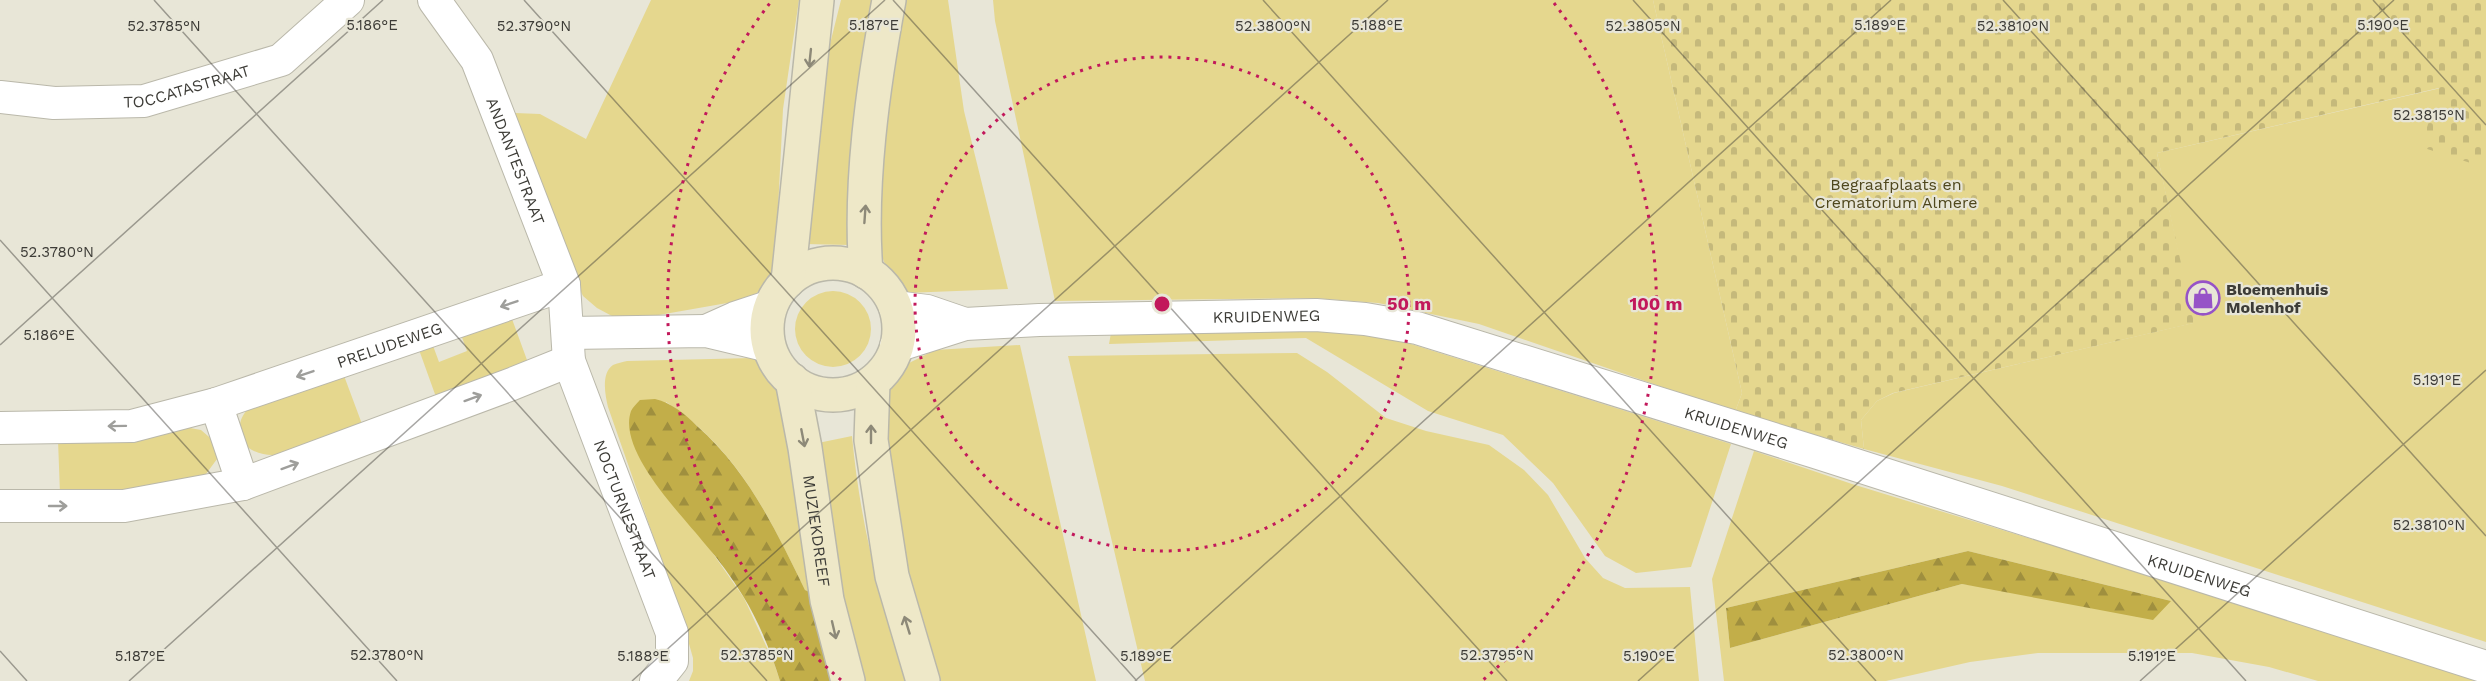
<svg xmlns="http://www.w3.org/2000/svg" width="2486" height="681" font-family="'Work Sans',sans-serif">
<style>
.green{fill:#e5d78e;fill-rule:evenodd}
.forest{fill:url(#forest-firs)}
.cemetery{fill:url(#cemetery-stones)}
.lines{fill:none;stroke-linecap:round;stroke-linejoin:round}
.street-casing{stroke:#bab8aa;stroke-width:34}
.secondary-casing{stroke:#bab8aa;stroke-width:36}
.street{stroke:#fff;stroke-width:32}
.secondary{stroke:#eee8c8;stroke-width:33}
.oneway{stroke:#8d8978}
.oneway2{stroke:#9e9e9b}
.ticks{fill:none;stroke:#3d3c37;stroke-width:1.5;stroke-opacity:0.45}
.ring{fill:none;stroke:#c2185b;stroke-width:3;stroke-dasharray:3 6}
.labels{text-anchor:middle;dominant-baseline:central;stroke-width:4.5;stroke-linejoin:round;paint-order:stroke}
.street-label{font-size:16px;fill:#3d3c37;stroke:#e8e6d7}
.park-label{font-size:16px;fill:#4f471d;stroke:#e8e6d7}
.poi-label{font-size:16px;font-weight:bold;fill:#3d3c37;stroke:#e8e6d7;text-anchor:start}
.ticks-label{font-size:15px;text-anchor:middle;fill:#3d3c37;stroke:#e8e6d7;stroke-width:4.5;stroke-linejoin:round;paint-order:stroke}
.centre{fill:#c2185b;stroke:#e8e6d7;stroke-width:3}
.ring-label{font-size:18px;text-anchor:middle;font-weight:bold;fill:#c2185b;stroke:#e8e6d7;stroke-width:4.5;stroke-linejoin:round;paint-order:stroke}
</style>
<defs>
<pattern id="forest-firs" width="22" height="20" patternUnits="userSpaceOnUse" patternTransform="scale(1.5)"><rect width="22" height="20" fill="#c2ae49"/><path d="M5 1l3.5 6h-7zM16 11l3.5 6h-7z" fill="#9f8f3e"/></pattern>
<pattern id="cemetery-stones" width="16" height="16" patternUnits="userSpaceOnUse" patternTransform="scale(1.5)"><rect width="16" height="16" fill="#e5d78e"/><path d="M2 7V4a2 2 0 0 1 4 0v3zM10 15v-3a2 2 0 0 1 4 0v3z" fill="#c5b97b"/></pattern>
</defs>
<rect width="100%" height="100%" fill="#e8e6d7"/>
<!-- green -->
<path class="green" d="M 651,0 L 799,0 L 783,109 L 775,270 L 763,287 L 750,299 L 636,319 L 612,316 L 597,308 L 583,296 L 570,270 L 515,113 L 540,114 L 586,139 Z
M 841,0 L 874,0 L 850,245 L 804,244 L 823,72 Z
M 903,0 L 948,0 L 964,111 L 1008,289 L 905,293 L 884,262 L 875,234 L 877,186 Z
M 993,0 L 1653,0 L 1742,393 L 1735,412 L 1479,324 L 1378,303 L 1314,298 L 1055,301 L 995,21 Z
M 2486,56 L 2486,642 L 2002,486 L 1864,449 L 1861,420 L 1877,401 L 1894,393 L 2193,323 L 2157,153 L 2454,85 Z
M795 329a38 38 0 1 1 76 0a38 38 0 1 1-76 0Z
M 512,319 L 527,360 L 514,368 L 436,397 L 418,347 L 432,343 L 439,362 L 467,351 L 460,332 Z
M 1363,329 L 1731,444 L 1691,567 L 1636,573 L 1605,556 L 1553,483 L 1503,435 L 1428,411 L 1306,338 L 1109,344 L 1111,333 Z
M 1020,345 L 1096,681 L 934,681 L 906,590 L 881,425 L 888,393 L 901,370 L 909,363 L 935,350 Z
M 1297,353 L 1327,372 L 1386,418 L 1426,431 L 1489,445 L 1524,470 L 1548,495 L 1585,558 L 1603,578 L 1625,588 L 1690,587 L 1699,681 L 1145,681 L 1068,356 Z
M 753,358 L 777,378 L 814,594 L 805,590 C 767,513 739,451 666,402 L 676,509 L 707,545 L 744,598 L 774,663 L 780,681 L 689,681 L 693,671 L 693,658 L 682,619 L 608,407 C 605,395 601,373 613,365 C 617,363 623,362 627,361 Z
M 343,373 L 362,424 C 343,431 290,455 272,455 C 261,455 245,450 241,438 C 238,426 240,417 249,408 Z
M 190,428 L 201,430 L 215,442 L 217,459 L 206,474 L 196,479 L 126,494 L 60,494 L 58,440 Z
M 852,436 C 860,522 879,600 910,681 L 860,681 L 845,634 L 818,443 Z
M 1754,451 L 1852,484 L 2146,574 L 2477,681 L 2318,681 L 2269,667 L 2192,653 L 2038,653 L 1970,662 L 1886,681 L 1724,681 L 1712,579 ZM 1968,551 L 2171,601 L 1984,587 L 1962,584 L 1730,648 L 1726,608 Z"/>
<!-- forest -->
<path class="forest" d="M 655,399 C 672,403 685,414 697,426 C 749,472 775,529 805,590 L 814,594 L 842,681 L 780,681 C 772,654 758,620 743,596 C 732,578 719,560 705,544 C 682,515 617,451 631,411 C 633,407 637,403 640,400 Z
M 1968,551 L 2171,601 L 2153,620 L 1962,584 L 1730,648 L 1726,608 Z"/>
<!-- cemetery -->
<path class="cemetery" d="M 1653,0 L 2486,0 L 2486,168 L 2421,147 L 2439,88 L 2157,153 L 2194,323 L 1893,393 L 1877,401 L 1861,420 L 1864,449 L 1735,412 L 1742,393 Z"/>
<g class="lines">
<!-- street casing -->
<g class="street-casing">
<g id="street">
<path id="s1" d="M 434,0 L 477,60 L 564,285 L 569,361 L 672,633 L 672,661 L 656,681"/>
<path id="s2" d="M 0,97 L 54,103 L 144,101 L 281,60 L 348,0"/>
<path d="M 895,307 L 927,311 L 965,324"/>
<path d="M 706,331 L 735,318 L 771,306"/>
<path d="M 568,333 L 706,331 L 769,346"/>
<path id="s3" d="M 896,346 L 965,324 L 1039,320 L 1316,315 L 1365,319 L 1417,328 L 1815,452 L 2486,667"/>
<path d="M 216,404 L 243,484"/>
<path id="s4" d="M 0,428 L 132,426 L 216,404 L 564,285"/>
<path d="M 0,506 L 124,506 L 243,484 L 512,384 L 569,361"/>
</g>
</g>
<!-- secondary casing -->
<g class="secondary-casing">
<g id="secondary">
<circle cx="833" cy="329" r="66"/>
<path d="M 866,272 C 859,185 873,86 889,0"/>
<path d="M 788,281 L 817,0"/>
<path id="s5" d="M 792,380 L 805,448 L 827,600 L 848,681"/>
<path d="M 873,382 L 871,440 L 892,576 L 923,681"/>
</g>
</g>
<!-- street -->
<use href="#street" class="street"/>
<!-- secondary -->
<use href="#secondary" class="secondary"/>
</g>
<!-- one-way arrows -->
<defs><path id="oneway-shaft" d="M-6 0H5M1.5-3L5.5 0L1.5 3" fill="none" stroke-width="1.6" stroke-linecap="round" stroke-linejoin="round" transform="scale(1.5)"/></defs>
<g class="oneway">
<use href="#oneway-shaft" transform="translate(810 58) rotate(96)"/>
<use href="#oneway-shaft" transform="translate(865 214) rotate(-86)"/>
<use href="#oneway-shaft" transform="translate(871 434) rotate(-90)"/>
<use href="#oneway-shaft" transform="translate(803 438) rotate(79)"/>
<use href="#oneway-shaft" transform="translate(907 625) rotate(-107)"/>
<use href="#oneway-shaft" transform="translate(834 630) rotate(77)"/>
</g>
<g class="oneway2">
<use href="#oneway-shaft" transform="translate(509 304) rotate(161)"/>
<use href="#oneway-shaft" transform="translate(305 374) rotate(161)"/>
<use href="#oneway-shaft" transform="translate(473 398) rotate(-20)"/>
<use href="#oneway-shaft" transform="translate(117 426) rotate(179)"/>
<use href="#oneway-shaft" transform="translate(290 466) rotate(-20)"/>
<use href="#oneway-shaft" transform="translate(58 506)"/>
</g>
<!-- ticks -->
<path class="ticks" d="M 154,0 L 767,681M 524,0 L 1137,681M 893,0 L 1507,681M 1263,0 L 1876,681M 1633,0 L 2246,681M 2003,0 L 2486,536M 2373,0 L 2486,125M 0,240 L 397,681M 0,345 L 383,0M 0,651 L 27,681M 129,681 L 885,0M 632,681 L 1388,0M 1135,681 L 1891,0M 1638,681 L 2394,0M 2140,681 L 2486,370"/>
<!-- distance rings -->
<g class="ring">
<circle cx="1162" cy="304" r="247"/>
<path d="M841 680A494 494 0 0 1 770 3M1554 3A494 494 0 0 1 1483 680"/>
</g>
<!-- icons -->
<defs>
<g id="shop-ring" transform="scale(1.725)"><circle r="9.5" fill="#e8e6d7" stroke="#9653c7" stroke-width="1.5"/><path d="M-5-2.5h2.3a2.7 3.5 0 0 1 5.4 0H5L5.5 6h-11ZM-1.5-2.5h3a1.5 2.3 0 0 0-3 0Z" fill="#9653c7"/></g>
</defs>
<g fill-rule="evenodd">
<use href="#shop-ring" x="2203" y="298"/>
</g>
<g class="labels">
<!-- street labels -->
<g class="street-label">
<text stroke="none"><textPath href="#s2" startOffset="189">TOCCATASTRAAT</textPath></text>
<text stroke="none"><textPath href="#s1" startOffset="182">ANDANTESTRAAT</textPath></text>
<text stroke="none"><textPath href="#s3" startOffset="374">KRUIDENWEG</textPath></text>
<text stroke="none"><textPath href="#s4" startOffset="402">PRELUDEWEG</textPath></text>
<text stroke="none"><textPath href="#s3" startOffset="860">KRUIDENWEG</textPath></text>
<text stroke="none"><textPath href="#s1" startOffset="550">NOCTURNESTRAAT</textPath></text>
<text stroke="none"><textPath href="#s5" startOffset="153">MUZIEKDREEF</textPath></text>
<text stroke="none"><textPath href="#s3" startOffset="1346">KRUIDENWEG</textPath></text>
</g>
<!-- park labels -->
<g class="park-label">
<text x="1896" y="184">Begraafplaats en<tspan x="1896" dy="18">Crematorium Almere</tspan></text>
</g>
<!-- poi labels -->
<g class="poi-label">
<text x="2226" y="289">Bloemenhuis<tspan x="2226" dy="18">Molenhof</tspan></text>
</g>
</g>
<g class="ticks-label">
<text x="372" y="30">5.186°E</text>
<text x="874" y="30">5.187°E</text>
<text x="1377" y="30">5.188°E</text>
<text x="1880" y="30">5.189°E</text>
<text x="2383" y="30">5.190°E</text>
<text x="164" y="31">52.3785°N</text>
<text x="534" y="31">52.3790°N</text>
<text x="2013" y="31">52.3810°N</text>
<text x="1273" y="31">52.3800°N</text>
<text x="1643" y="31">52.3805°N</text>
<text x="2429" y="120">52.3815°N</text>
<text x="57" y="257">52.3780°N</text>
<text x="49" y="340">5.186°E</text>
<text x="2437" y="385">5.191°E</text>
<text x="2429" y="530">52.3810°N</text>
<text x="387" y="660">52.3780°N</text>
<text x="757" y="660">52.3785°N</text>
<text x="1497" y="660">52.3795°N</text>
<text x="1866" y="660">52.3800°N</text>
<text x="140" y="661">5.187°E</text>
<text x="643" y="661">5.188°E</text>
<text x="1146" y="661">5.189°E</text>
<text x="1649" y="661">5.190°E</text>
<text x="2152" y="661">5.191°E</text>
</g>
<circle cx="1162" cy="304" r="9" class="centre"/>
<g class="ring-label">
<text x="1409" y="310">50 m</text>
<text x="1656" y="310">100 m</text>
</g>
</svg>
